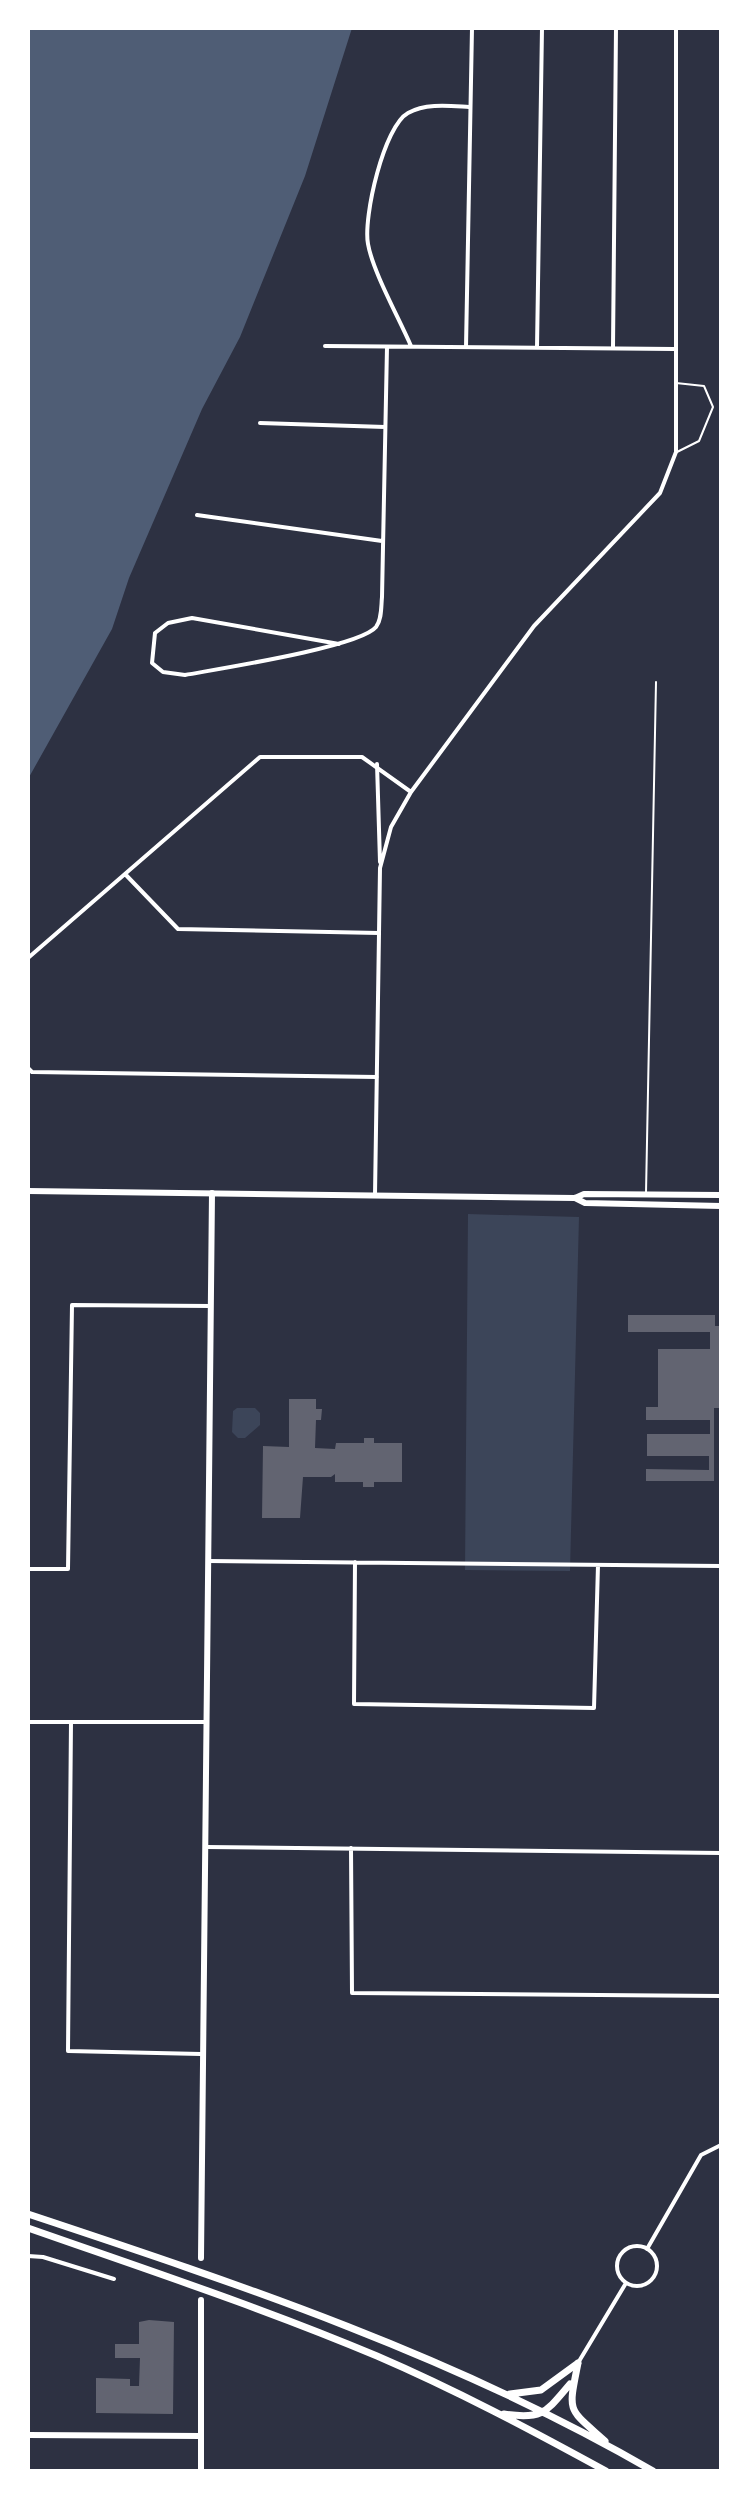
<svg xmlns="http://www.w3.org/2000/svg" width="749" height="2499" font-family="Lato,sans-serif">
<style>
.green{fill:#3c4559}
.water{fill:#4f5d75}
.building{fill:#626471}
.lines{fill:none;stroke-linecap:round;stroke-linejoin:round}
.service{stroke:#fff;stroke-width:2}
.minor{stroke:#fff;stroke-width:4}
.tertiary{stroke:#fff;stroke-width:6}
.secondary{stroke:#fff;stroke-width:6}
.trunk{stroke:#fff;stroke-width:7}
</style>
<rect width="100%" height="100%" fill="#2d3142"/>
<!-- green -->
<path class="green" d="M 468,1214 L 579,1217 L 570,1571 L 465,1570 Z
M 237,1408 L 255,1408 L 260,1413 L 260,1425 L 245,1438 L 238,1438 L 232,1432 L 233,1411 Z"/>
<!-- water -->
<path class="water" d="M 28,28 L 352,28 L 305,176 L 240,337 L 202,409 L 129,578 L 112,629 L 28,779 Z"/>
<!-- building -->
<path class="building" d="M 628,1315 L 715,1315 L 715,1326 L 721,1326 L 721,1408 L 714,1408 L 714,1481 L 646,1481 L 646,1469 L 709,1470 L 709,1456 L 647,1456 L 647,1434 L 710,1434 L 710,1420 L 646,1420 L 646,1407 L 658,1407 L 658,1349 L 710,1349 L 710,1332 L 628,1332 Z
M 289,1399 L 316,1399 L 316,1409 L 322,1409 L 321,1420 L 316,1420 L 315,1448 L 335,1449 L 336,1443 L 364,1443 L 364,1438 L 374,1438 L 374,1443 L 402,1443 L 402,1482 L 374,1482 L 374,1487 L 363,1487 L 363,1482 L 335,1482 L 335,1474 L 331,1477 L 303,1477 L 300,1518 L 262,1518 L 263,1446 L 289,1447 Z
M 149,2320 L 174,2322 L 173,2414 L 96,2413 L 96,2378 L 130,2379 L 130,2386 L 139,2386 L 140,2358 L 115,2358 L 115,2344 L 139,2344 L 139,2322 Z"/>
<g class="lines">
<!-- service -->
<path class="service" d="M 676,383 L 704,386 L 713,407 L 699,441 L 677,452
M 646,1193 L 656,682"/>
<!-- minor -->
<path class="minor" d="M 325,346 L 674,349
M 411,346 C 399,318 373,272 368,244 C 363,217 384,126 408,113 C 426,103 450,106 469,107
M 466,347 L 472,28
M 537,348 L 542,28
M 613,348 L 616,28
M 260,423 L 385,427
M 197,515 L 382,541
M 339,644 L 192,618 L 168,623 L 155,633 L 152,663 L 163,672 L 185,675 C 217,669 360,647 376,627 C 382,619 381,607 382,597 L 387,347
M 377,764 L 380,862
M 125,874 L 178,929 L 379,933
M 28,958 L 260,757 L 362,757 L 411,792
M 28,1068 L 32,1072 L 377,1077
M 375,1195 L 380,868 L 391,827 L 411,792 L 534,626 L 660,493 L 676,452 L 676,28
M 208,1561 L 721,1566
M 355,1562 L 354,1704 L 594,1708 L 598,1565
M 28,1569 L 68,1569 L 72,1305 L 211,1306
M 28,1722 L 205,1722
M 71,1722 L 68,2051 L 201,2054
M 206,1847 L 721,1853
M 351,1848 L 352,1993 L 721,1996
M617 2266a20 20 0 1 1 40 0a20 20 0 1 1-40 0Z
M 647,2249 L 701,2155 L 721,2145
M 28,2256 L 43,2257 L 114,2279
M 578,2363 L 626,2283"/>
<!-- tertiary -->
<path class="tertiary" d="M 201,2258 L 212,1193
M 201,2300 L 201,2471
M 28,2435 L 201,2436"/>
<!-- secondary -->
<path class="secondary" d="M 28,1191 L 575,1198 L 584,1194 L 721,1195
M 575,1198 L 585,1203 L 721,1206"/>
<!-- trunk -->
<path class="trunk" d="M 28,2214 C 242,2285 457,2357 653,2471
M 28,2228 C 145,2269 263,2308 377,2356 C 456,2390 531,2430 606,2471
M 578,2363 C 568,2414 567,2407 605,2441
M 510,2394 L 541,2390 L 578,2363
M 504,2414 C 543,2420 546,2412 570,2384"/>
</g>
<!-- border -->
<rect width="749" height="2499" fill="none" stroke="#ffffff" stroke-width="60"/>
</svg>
